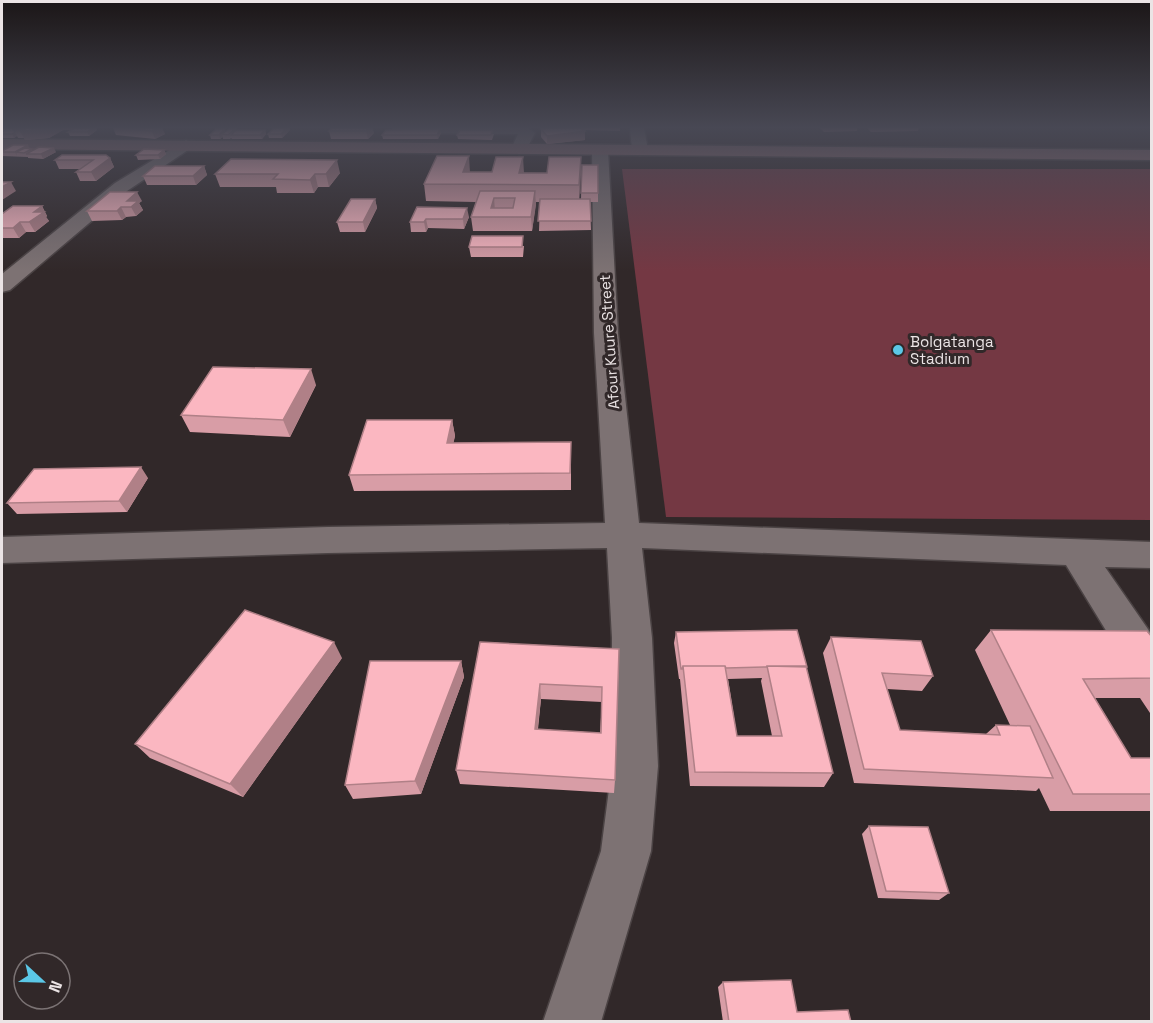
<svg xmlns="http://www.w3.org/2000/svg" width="1153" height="1023" font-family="'Space Grotesk',sans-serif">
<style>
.green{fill:#743843}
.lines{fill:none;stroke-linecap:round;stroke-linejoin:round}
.minor-casing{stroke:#4b4344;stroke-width:3}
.secondary-casing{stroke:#4b4344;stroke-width:3}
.minor{fill:#7d7273;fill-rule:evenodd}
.secondary{fill:#926e74;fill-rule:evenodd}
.wall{fill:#d89da6;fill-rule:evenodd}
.shaded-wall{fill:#b08087}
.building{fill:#fbb7c1;stroke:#b08087;stroke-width:1.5;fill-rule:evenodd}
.poi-dot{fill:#5bc8e7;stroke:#312829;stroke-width:2}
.labels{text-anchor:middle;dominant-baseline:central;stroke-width:6;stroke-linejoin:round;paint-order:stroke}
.far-poi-label{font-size:15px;fill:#ebe4e5;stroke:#312829;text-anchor:start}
.far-street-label{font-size:15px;fill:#ebe4e5;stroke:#312829}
</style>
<rect width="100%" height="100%" fill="#312829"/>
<!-- green -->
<path class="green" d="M 622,169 L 1151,169 L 1151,520 L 666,517 Z"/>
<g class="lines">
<!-- minor casing -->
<g class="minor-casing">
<path id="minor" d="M 392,128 L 528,128 L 535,133 L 525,152 L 519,154 L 511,149 L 518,134 L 399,133 L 394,132 Z
M 630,128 L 644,128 L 648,150 L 646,153 L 640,155 L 632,150 Z
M 186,140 L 194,145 L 191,148 L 127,191 L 10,290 L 2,292 L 2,274 L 115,183 Z
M 600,145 L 608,150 L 618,333 L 639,523 L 1152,542 L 1152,568 L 1105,567 L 1152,635 L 1152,688 L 1138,683 L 1066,565 L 642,548 L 652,638 L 658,766 L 651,851 L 601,1022 L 543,1022 L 601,851 L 612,766 L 612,638 L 607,548 L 328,553 L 2,563 L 2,537 L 328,527 L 605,523 L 594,333 L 592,150 Z"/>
</g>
<!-- secondary casing -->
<g class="secondary-casing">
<path id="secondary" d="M 2,139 L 1152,150 L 1152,160 L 2,149 Z"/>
</g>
<!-- minor -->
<use href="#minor" class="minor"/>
<!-- secondary -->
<use href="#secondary" class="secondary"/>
</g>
<!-- wall -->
<path class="wall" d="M 2,128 L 96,128 L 97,130 L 89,136 L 70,136 L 68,132 L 71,130 L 63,130 L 49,138 L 25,140 L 24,138 L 18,138 L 17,136 L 14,138 L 2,138 Z
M 113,128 L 162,128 L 165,134 L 155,139 L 116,135 Z
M 274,128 L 289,128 L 290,130 L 282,138 L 269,138 L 268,134 Z
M 372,128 L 374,133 L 368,139 L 331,139 L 329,131 Z
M 553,128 L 620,128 L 620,131 L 584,130 L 585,131 L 585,140 L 547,144 L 541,137 L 541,129 Z
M 820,128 L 857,128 L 857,131 L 824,132 Z
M 867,128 L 919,128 L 918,131 L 871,132 Z
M 236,130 L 265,130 L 266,134 L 262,139 L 232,139 L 231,138 L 230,139 L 223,139 L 223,137 L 220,139 L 211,139 L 210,135 Z
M 441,133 L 438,139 L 383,139 L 382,135 Z
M 494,134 L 492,140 L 458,139 L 457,135 Z
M 30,149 L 33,150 L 56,152 L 43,159 L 28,158 L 28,157 L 2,156 L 2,151 Z
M 164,150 L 166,154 L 160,159 L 138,160 L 136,155 Z
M 581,157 L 579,199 L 581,199 L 582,165 L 598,165 L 598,202 L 590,202 L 591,230 L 539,231 L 540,202 L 536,202 L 532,231 L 473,231 L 471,217 L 476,202 L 426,201 L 424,184 L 470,172 L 547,173 Z
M 110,158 L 114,167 L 96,181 L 80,181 L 76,172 L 81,169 L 59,169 L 55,160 Z
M 204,166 L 207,175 L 196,185 L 147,185 L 143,176 Z
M 340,173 L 329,187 L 318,187 L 314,193 L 277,193 L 276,187 L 220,187 L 215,174 Z
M 375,199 L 377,208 L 365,232 L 340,232 L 337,222 Z
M 142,201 L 139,203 L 143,210 L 136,216 L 126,217 L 122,220 L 92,221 L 87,211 Z
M 42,206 L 47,216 L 46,217 L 49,221 L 35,232 L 26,232 L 19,238 L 2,238 L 2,214 Z
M 417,207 L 469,217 L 464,229 L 428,228 L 426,232 L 411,232 L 410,222 Z
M 524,246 L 523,257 L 471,257 L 469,247 Z
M 316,385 L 290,437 L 190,432 L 181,415 Z
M 452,420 L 455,436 L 453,443 L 571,442 L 571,490 L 354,491 L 349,475 Z
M 148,478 L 127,512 L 17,514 L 7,503 Z
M 991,630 L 1152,637 L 1152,716 L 1140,698 L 1095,698 L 1131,758 L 1152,758 L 1152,811 L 1050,811 L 1039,788 L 1036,791 L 854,783 L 823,653 L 831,637 L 933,676 L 922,691 L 887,689 L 900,730 L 986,734 L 996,725 L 1010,725 L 975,650 Z
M 676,632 L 807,667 L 806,668 L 833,773 L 824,787 L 690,786 L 680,679 L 679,679 L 674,643 ZM 762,678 L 761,681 L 772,736 L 737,736 L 728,679 Z
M 480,642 L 619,649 L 615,780 L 614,793 L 460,784 L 456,770 ZM 541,699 L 602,702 L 600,733 L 538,729 Z
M 342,658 L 243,797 L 150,758 L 135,744 Z
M 461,661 L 464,677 L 421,794 L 353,799 L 345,785 Z
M 869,826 L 949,893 L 939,900 L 878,898 L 862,834 Z
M 723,982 L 797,1012 L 851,1022 L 723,1022 L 718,987 Z"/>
<!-- shaded-wall -->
<path class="shaded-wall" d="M 48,128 L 62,128 L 63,130 L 49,138 L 25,140 L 20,131 Z
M 90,128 L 96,128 L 97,130 L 89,136 L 87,132 Z
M 158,128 L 162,128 L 165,134 L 155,139 L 152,131 Z
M 287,128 L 289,128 L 290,130 L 282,138 L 281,134 Z
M 369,128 L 372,128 L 374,133 L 368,139 L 366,131 Z
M 225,129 L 227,133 L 222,134 L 223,137 L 220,139 L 219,135 Z
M 440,129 L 441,133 L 438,139 L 437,135 Z
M 265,130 L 266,134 L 262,139 L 260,135 Z
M 585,131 L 585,140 L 547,144 L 547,136 Z
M 15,132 L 17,136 L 14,138 L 12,134 Z
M 28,145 L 30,149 L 16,152 L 17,156 L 15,152 Z
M 54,148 L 56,152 L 43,159 L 41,154 Z
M 164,150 L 166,154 L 160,159 L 158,155 Z
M 469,156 L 470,173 L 463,172 Z
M 523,157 L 524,173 L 519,173 Z
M 581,157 L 581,174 L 579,203 L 579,185 Z
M 110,158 L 114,167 L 96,181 L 91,172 Z
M 337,160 L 340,173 L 329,187 L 326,174 Z
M 204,166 L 207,175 L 196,185 L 193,176 Z
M 315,174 L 318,187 L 314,193 L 310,180 Z
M 11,182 L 16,191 L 2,200 L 2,187 Z
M 535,191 L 536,205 L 532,231 L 531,217 Z
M 137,192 L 142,201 L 139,203 L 143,210 L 136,216 L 131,207 L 127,201 Z
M 494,198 L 495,211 L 491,208 Z
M 375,199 L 377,208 L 365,232 L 363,222 Z
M 42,206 L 47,216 L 46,217 L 49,221 L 35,232 L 29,222 L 34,212 Z
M 121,207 L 126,217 L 122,220 L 117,211 Z
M 467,208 L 469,217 L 464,229 L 463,219 Z
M 426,219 L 428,228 L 426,232 L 424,222 Z
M 20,222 L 26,232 L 19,238 L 13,228 Z
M 311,369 L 316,385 L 290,437 L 283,420 Z
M 452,420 L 455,436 L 450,460 L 447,443 Z
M 141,467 L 148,478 L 127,512 L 119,501 Z
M 334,642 L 342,658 L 243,797 L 230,784 Z
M 461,661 L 464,677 L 421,794 L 415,781 Z
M 540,684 L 541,699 L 536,743 L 535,729 Z"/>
<!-- building -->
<path class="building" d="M 2,128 L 15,128 L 13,129 L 15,132 L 12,134 L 2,134 L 2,132 L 4,131 L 2,131 Z
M 16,128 L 48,128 L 44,130 L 20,131 L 24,129 L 13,129 Z
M 75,128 L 93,128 L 87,132 L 68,132 Z
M 121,128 L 158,128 L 152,131 Z
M 274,128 L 287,128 L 281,134 L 268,134 Z
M 332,128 L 369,128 L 366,131 L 329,131 Z
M 553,128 L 582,128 L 585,131 L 547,136 L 541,129 Z
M 216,129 L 225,129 L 219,135 L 210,135 Z
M 229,129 L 235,129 L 228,135 L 222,134 Z
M 440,129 L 437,135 L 382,135 L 386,130 Z
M 236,130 L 265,130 L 260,135 L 231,135 Z
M 460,130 L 493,130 L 491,135 L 457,135 Z
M 13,145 L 28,145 L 15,152 L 2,152 L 2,151 Z
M 39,147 L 54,148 L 41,154 L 26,154 Z
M 25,148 L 32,149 L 24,153 L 16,152 Z
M 144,149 L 164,150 L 158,155 L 136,155 Z
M 62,155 L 106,155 L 110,158 L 91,172 L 76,172 L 93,160 L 55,160 Z
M 437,156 L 469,156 L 463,172 L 492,172 L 496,157 L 523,157 L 519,173 L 547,173 L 549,157 L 581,157 L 579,185 L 424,184 Z
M 231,159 L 337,160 L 326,174 L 315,174 L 310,180 L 273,179 L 278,174 L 215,174 Z
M 582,165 L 598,165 L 598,193 L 581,193 Z
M 155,166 L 204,166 L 193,176 L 143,176 Z
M 2,182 L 11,182 L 2,187 Z
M 480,191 L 535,191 L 531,217 L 471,217 ZM 494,198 L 515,198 L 513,208 L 491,208 Z
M 110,192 L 137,192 L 127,201 L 138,201 L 131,207 L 121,207 L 117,211 L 87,211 Z
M 351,199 L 375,199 L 363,222 L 337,222 Z
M 540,199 L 590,199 L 591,221 L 538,221 Z
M 13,206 L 42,206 L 34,212 L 44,212 L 29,222 L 20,222 L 13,228 L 2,228 L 2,214 Z
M 417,207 L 467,208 L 463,219 L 426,219 L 424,222 L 410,222 Z
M 472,236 L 523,236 L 522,247 L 469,247 Z
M 213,367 L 311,369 L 283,420 L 181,415 Z
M 367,420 L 452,420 L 447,443 L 571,442 L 570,473 L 349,475 Z
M 141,467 L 119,501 L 7,503 L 34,469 Z
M 245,610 L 334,642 L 230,784 L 135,744 Z
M 797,630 L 807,667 L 767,666 L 766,667 L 726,668 L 725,666 L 683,666 L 682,669 L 681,669 L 676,632 Z
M 991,630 L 1147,631 L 1152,637 L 1152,678 L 1083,679 L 1131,758 L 1152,758 L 1152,794 L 1073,794 Z
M 831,637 L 921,641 L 933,676 L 882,673 L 900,730 L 1000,735 L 996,725 L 1030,726 L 1053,778 L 864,769 Z
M 480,642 L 619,649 L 615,780 L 456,770 ZM 540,684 L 602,687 L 601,733 L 535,729 Z
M 370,661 L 461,661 L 415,781 L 345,785 Z
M 683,666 L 725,666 L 737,736 L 782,736 L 767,666 L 806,666 L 833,773 L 695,772 Z
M 869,826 L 928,827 L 949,893 L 886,891 Z
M 791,980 L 797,1012 L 848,1010 L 851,1022 L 729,1022 L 723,982 Z"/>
<!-- sky -->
<linearGradient id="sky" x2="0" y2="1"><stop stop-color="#1b1617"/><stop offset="0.47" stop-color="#484854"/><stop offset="1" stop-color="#484854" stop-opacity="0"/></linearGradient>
<rect width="1153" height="271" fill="url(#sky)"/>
<!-- markers -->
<circle class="poi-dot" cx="898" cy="350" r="6"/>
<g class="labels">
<!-- far-poi labels -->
<g class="far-poi-label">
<text x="910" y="341">Bolgatanga<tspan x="910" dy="17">Stadium</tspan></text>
</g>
<!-- far-street labels -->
<g class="far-street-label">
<text transform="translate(609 342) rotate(-94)">Afour Kuure Street</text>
</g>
</g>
<!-- border -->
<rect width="1153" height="1023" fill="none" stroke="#ebe4e5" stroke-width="6"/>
<!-- north arrow -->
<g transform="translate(42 981) rotate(112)"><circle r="28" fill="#312829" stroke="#7b7374" stroke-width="1.5"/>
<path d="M0-4.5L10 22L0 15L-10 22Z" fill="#5bc8e7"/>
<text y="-9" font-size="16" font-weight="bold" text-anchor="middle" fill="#ebe4e5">N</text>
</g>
</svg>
